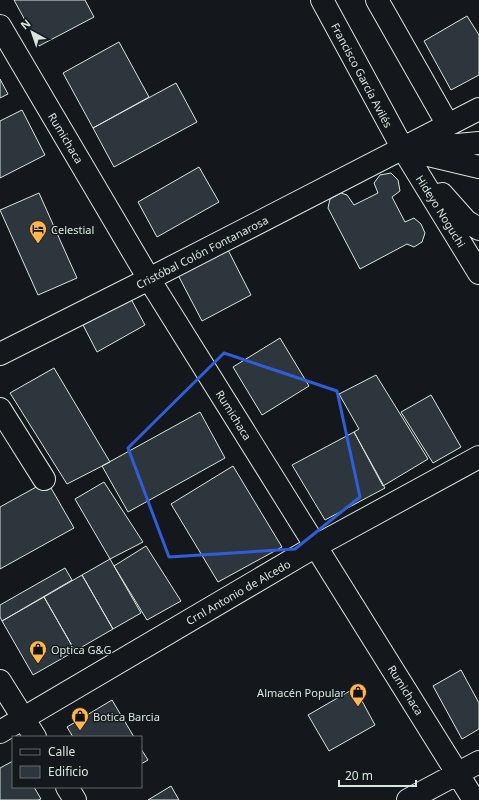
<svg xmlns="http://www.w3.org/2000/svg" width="479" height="800" font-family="'Noto Sans',sans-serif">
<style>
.building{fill:#2c363c;stroke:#d8e6dc}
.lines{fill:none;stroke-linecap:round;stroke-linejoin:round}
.minor-casing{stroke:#d8e6dc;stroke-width:24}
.minor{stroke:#14181c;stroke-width:22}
.marked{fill:none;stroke:#305dd8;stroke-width:3;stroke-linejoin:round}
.labels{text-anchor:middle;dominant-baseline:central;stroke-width:3;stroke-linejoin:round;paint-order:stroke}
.street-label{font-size:11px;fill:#d8e6dc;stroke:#14181c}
.poi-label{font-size:11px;fill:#d8e6dc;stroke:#14181c;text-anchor:start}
</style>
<rect width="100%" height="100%" fill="#14181c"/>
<!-- building -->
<path class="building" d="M 14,0 L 85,0 L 94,17 L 39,46 Z
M 467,16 L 479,35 L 479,75 L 451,90 L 424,41 Z
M 119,42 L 149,97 L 93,128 L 63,73 Z
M 0,79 L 8,94 L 0,98 Z
M 176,83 L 197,122 L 114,167 L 93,128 Z
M 22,110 L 45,155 L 0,178 L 0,121 Z
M 199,167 L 219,202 L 157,237 L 138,202 Z
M 391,173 L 398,180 L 400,191 L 392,197 L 405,222 L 414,218 L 421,224 L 425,233 L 422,242 L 414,247 L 407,244 L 360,269 L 328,208 L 330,199 L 341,193 L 347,195 L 354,205 L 378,193 L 374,183 L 380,175 Z
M 39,193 L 77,278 L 38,295 L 0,210 Z
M 227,248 L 251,295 L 202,321 L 178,275 Z
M 131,299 L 145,325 L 97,352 L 83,325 Z
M 280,338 L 309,386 L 262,415 L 233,367 Z
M 54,368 L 110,462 L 67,484 L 10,393 Z
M 376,375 L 428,459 L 383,486 L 354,432 L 359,429 L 339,394 Z
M 431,395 L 461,447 L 433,463 L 401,412 Z
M 200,412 L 225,458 L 128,512 L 102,466 Z
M 354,432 L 385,488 L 325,520 L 292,465 Z
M 233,466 L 282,547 L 218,582 L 171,504 Z
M 47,481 L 74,528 L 0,569 L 0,507 Z
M 104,482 L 143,542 L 110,559 L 75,499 Z
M 146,546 L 181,601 L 147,620 L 114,566 Z
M 110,559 L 141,613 L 113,629 L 82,575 Z
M 65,568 L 72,580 L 2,621 L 0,617 L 0,605 Z
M 82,575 L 113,629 L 75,651 L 44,597 Z
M 44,597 L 75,651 L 33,675 L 2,621 Z
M 461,670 L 479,703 L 479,729 L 462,739 L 433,686 Z
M 355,688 L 375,725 L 329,751 L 308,715 Z
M 112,700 L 134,737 L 73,737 L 67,727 Z
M 141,749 L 148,760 L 141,764 Z
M 13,761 L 13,787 L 34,787 L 41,799 L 38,800 L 0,800 L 0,768 Z
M 171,786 L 179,800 L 148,800 Z"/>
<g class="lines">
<!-- minor casing -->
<g class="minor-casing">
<path id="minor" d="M 322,0 L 403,149 L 479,273
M 377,0 L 448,125
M 0,26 L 149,279 L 474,800
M 424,148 L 479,143
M 403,149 L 479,167
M 442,194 L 466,221 L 479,229
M 0,354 L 149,279 L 479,109
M 0,409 L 44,479
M 0,681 L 35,737
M 0,732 L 316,546 L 479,457
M 67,787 L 75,800
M 408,800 L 479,762"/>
</g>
<!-- minor -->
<use href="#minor" class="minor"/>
</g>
<!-- marked area -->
<path class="marked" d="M 224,353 L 337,391 L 360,497 L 295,549 L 169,557 L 128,448 Z"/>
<!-- icons -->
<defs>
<g id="hotel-pin" transform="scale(0.9)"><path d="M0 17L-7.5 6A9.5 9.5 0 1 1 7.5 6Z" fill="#ffb74d" stroke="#14181c"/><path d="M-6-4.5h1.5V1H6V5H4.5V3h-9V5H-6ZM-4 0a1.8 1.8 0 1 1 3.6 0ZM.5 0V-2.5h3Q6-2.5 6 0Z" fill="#111"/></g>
<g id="shop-pin" transform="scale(0.9)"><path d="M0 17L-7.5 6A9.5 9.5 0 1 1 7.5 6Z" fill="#ffb74d" stroke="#14181c"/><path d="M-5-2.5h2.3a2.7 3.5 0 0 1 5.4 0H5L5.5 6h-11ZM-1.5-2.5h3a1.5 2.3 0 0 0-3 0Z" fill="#111"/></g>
</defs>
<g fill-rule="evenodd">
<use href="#hotel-pin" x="38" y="229"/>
<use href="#shop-pin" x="38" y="649"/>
<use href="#shop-pin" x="358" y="692"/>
<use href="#shop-pin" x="80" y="716"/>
</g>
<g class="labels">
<!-- street labels -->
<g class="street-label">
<text transform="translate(362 75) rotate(62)">Francisco García Avilés</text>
<text transform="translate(66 138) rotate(59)">Rumichaca</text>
<text transform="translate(441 211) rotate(58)">Hideyo Noguchi</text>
<text transform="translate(202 252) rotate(-27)">Cristóbal Colón Fontanarosa</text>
<text transform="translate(234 415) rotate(58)">Rumichaca</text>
<text transform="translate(238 592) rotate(-30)">Crnl Antonio de Alcedo</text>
<text transform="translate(406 690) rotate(58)">Rumichaca</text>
</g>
<!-- poi labels -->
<g class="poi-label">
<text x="51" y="229">Celestial</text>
<text x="51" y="649">Optica G&amp;G</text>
<text x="345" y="692" text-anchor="end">Almacén Popular</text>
<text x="93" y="716">Botica Barcia</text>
</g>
</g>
<!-- legend -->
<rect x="12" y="736" width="130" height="52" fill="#14181c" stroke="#626a69"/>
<rect x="20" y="749" width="20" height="6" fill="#14181c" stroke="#626a69"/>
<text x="48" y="756" font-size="12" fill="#d8e6dc">Calle</text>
<rect x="20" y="766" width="20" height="12" fill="#2c363c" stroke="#626a69"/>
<text x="48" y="776" font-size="12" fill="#d8e6dc">Edificio</text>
<!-- north arrow -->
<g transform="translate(32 32) rotate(320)" stroke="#14181c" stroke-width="3" paint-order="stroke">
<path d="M0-3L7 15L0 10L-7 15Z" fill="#d8e6dc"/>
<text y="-6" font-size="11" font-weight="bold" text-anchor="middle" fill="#d8e6dc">N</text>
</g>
<!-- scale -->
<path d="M339 780v6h77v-6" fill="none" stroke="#d8e6dc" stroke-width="2"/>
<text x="345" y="780" font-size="12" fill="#d8e6dc" stroke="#14181c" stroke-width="3" paint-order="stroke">20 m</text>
</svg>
